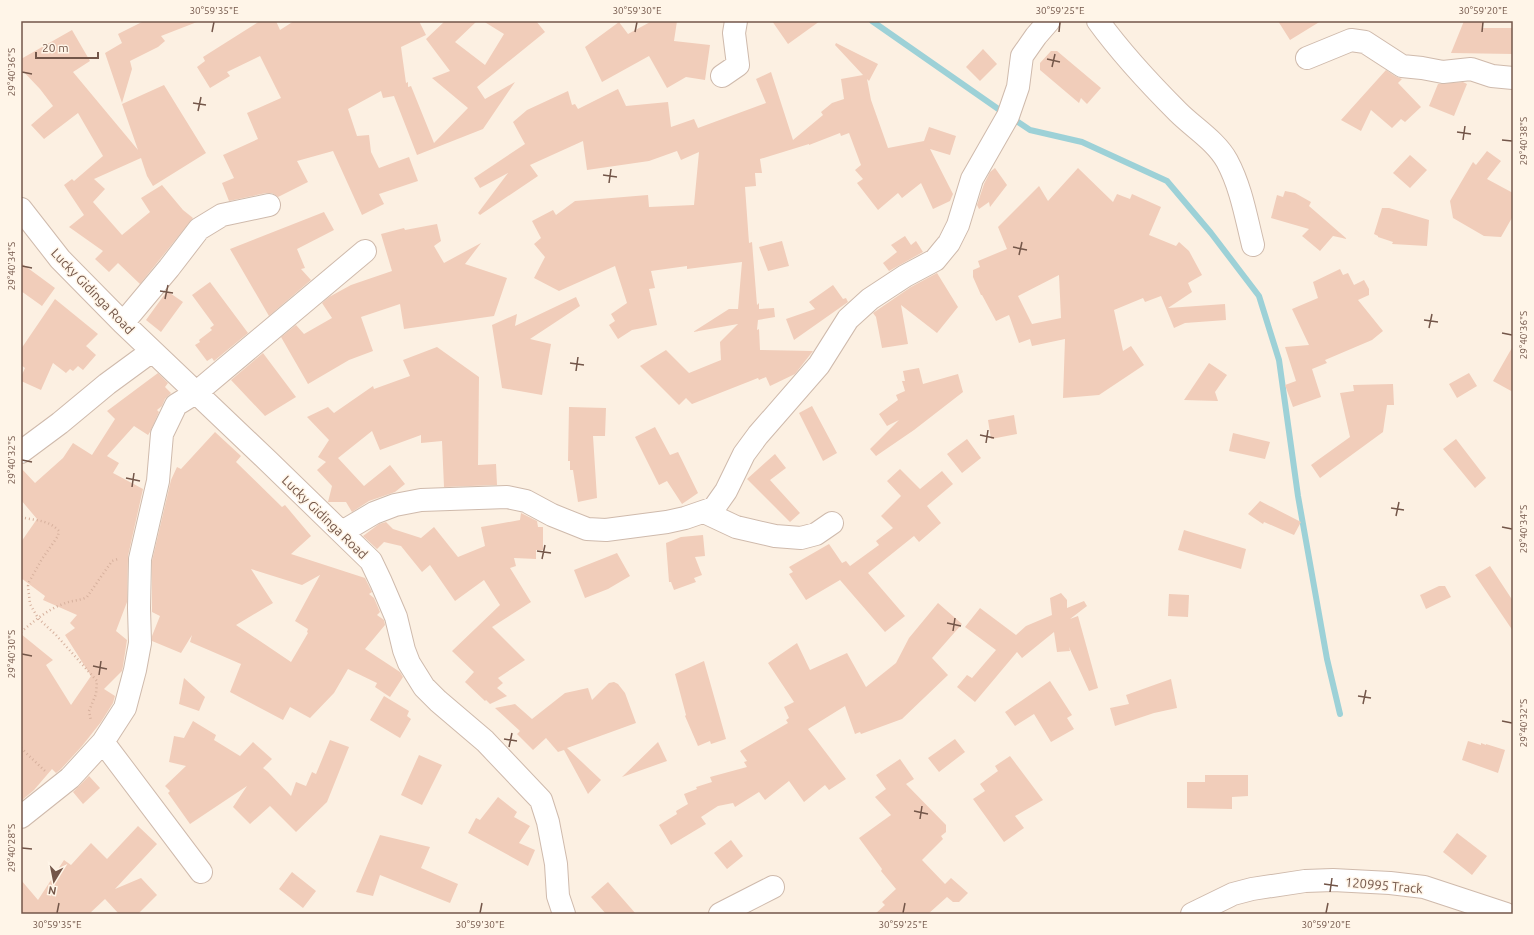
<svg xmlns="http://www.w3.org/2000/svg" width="1534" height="935" font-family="Ubuntu,sans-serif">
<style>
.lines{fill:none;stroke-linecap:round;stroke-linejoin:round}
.stream{stroke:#9dd1d7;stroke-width:6}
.building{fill:#f1cdba;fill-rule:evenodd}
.street-casing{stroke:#cfbaac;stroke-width:24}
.path{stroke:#d6b09d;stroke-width:2.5;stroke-dasharray:1 3;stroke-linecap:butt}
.street{stroke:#fff;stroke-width:22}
.ticks{fill:none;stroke:#735649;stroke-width:1.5}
.labels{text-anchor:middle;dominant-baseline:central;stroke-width:3;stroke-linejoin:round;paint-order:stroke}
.street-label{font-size:13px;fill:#735649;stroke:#fff5e8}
.neatline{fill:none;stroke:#735649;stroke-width:1.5}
.ticks-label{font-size:10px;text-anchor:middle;fill:#735649}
</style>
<rect width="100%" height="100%" fill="#fcf0e2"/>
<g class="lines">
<!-- stream -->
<path class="stream" d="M 872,21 L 1004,113
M 1012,118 L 1030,130 L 1082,142 L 1167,181 L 1211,233 L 1259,296 L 1279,360 L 1298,496 L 1327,659 L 1340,714"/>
</g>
<!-- building -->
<path class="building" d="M 144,21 L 197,22 L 161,36 L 165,41 L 158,47 L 130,61 L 132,69 L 122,103 L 105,53 L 122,43 L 118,34 Z
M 260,21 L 276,21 L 280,30 L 294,21 L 419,21 L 426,35 L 401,47 L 406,83 L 408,82 L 408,87 L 411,86 L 434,143 L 468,108 L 432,78 L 450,71 L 426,39 L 445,21 L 477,21 L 455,42 L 485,65 L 504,34 L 483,21 L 536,21 L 545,32 L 477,87 L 485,99 L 515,82 L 483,129 L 417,155 L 394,96 L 383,98 L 381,91 L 348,109 L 357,136 L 369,135 L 371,152 L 379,168 L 409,157 L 418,181 L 379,194 L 384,204 L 362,215 L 333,151 L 297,161 L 308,182 L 278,197 L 272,193 L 266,193 L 229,201 L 222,183 L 234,178 L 223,155 L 258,139 L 247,113 L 281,98 L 260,56 L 227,72 L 230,76 L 210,88 L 197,67 L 205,61 L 203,57 Z
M 652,21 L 677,21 L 674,41 L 710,45 L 705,80 L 686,77 L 667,88 L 649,56 L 602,82 L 585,47 L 619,22 L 628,34 Z
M 772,21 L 820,21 L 788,44 Z
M 1278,21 L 1321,21 L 1290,40 Z
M 1464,21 L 1484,21 L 1482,28 L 1513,28 L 1513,54 L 1451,53 Z
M 72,30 L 90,61 L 73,72 L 138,150 L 122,104 L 164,85 L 206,153 L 153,186 L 147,176 L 141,158 L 94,179 L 105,189 L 93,202 L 122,235 L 150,212 L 141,198 L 162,185 L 183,210 L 193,218 L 140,284 L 118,263 L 109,272 L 95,259 L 103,251 L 69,227 L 84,215 L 64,185 L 72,179 L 74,181 L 103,156 L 78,113 L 44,139 L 31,125 L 53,106 L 40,89 L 21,69 L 21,59 Z
M 836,43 L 878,64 L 869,81 L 867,79 L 871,100 L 888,148 L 924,141 L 929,127 L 956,136 L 950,155 L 930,149 L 953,194 L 950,201 L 933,209 L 921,183 L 902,198 L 898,193 L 878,210 L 857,183 L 863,179 L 855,170 L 861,165 L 849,133 L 841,136 L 840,133 L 809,145 L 809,144 L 760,159 L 762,173 L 755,173 L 756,186 L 745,187 L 749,243 L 752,242 L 757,305 L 759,303 L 759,309 L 774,308 L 775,317 L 758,320 L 757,330 L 759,329 L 760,350 L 813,351 L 795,374 L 770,386 L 766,377 L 759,380 L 758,378 L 692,404 L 686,398 L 679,405 L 640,366 L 666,350 L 689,373 L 721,360 L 720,342 L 738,324 L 693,332 L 729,309 L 738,309 L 742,262 L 687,269 L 687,266 L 651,271 L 655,288 L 649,289 L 657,325 L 632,330 L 618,339 L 609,325 L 615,321 L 611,314 L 627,303 L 615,266 L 559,291 L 534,278 L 545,257 L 534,244 L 541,238 L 532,221 L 553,210 L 556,215 L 575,201 L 648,195 L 649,207 L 694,205 L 699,152 L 681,160 L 677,151 L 649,161 L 587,170 L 583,141 L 530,165 L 538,176 L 480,215 L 478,213 L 508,173 L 480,188 L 474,178 L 525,144 L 513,122 L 527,110 L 568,91 L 572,105 L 575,104 L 578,109 L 618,89 L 626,106 L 668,102 L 671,127 L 694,119 L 698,128 L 766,103 L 756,79 L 771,72 L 793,140 L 823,115 L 821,112 L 832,103 L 844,99 L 841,79 L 863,75 L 835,45 Z
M 983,49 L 997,64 L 980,81 L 966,67 Z
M 1051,51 L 1057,51 L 1101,88 L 1087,104 L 1081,98 L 1079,103 L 1040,70 L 1040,63 Z
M 1386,70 L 1395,76 L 1402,79 L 1398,83 L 1421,107 L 1405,122 L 1401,119 L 1392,128 L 1371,110 L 1361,131 L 1341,120 Z
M 1463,82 L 1467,84 L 1454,116 L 1429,106 L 1438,84 Z
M 1487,151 L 1501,161 L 1487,179 L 1513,193 L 1513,216 L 1501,237 L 1484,236 L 1453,218 L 1450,201 L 1473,162 L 1476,165 Z
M 1410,155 L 1427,170 L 1410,188 L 1393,173 Z
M 995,168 L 1007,185 L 990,207 L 989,202 L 979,209 L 977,205 L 984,184 L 990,172 Z
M 1078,168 L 1113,202 L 1117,194 L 1130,199 L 1132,194 L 1161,207 L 1149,235 L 1176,246 L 1179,242 L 1189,251 L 1202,275 L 1188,283 L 1192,292 L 1168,308 L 1225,304 L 1226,320 L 1185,323 L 1174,328 L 1161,296 L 1145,302 L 1143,298 L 1114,310 L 1123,351 L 1131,346 L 1144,365 L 1099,395 L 1063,398 L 1065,339 L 1032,346 L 1030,339 L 1019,343 L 1009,315 L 996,321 L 982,295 L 981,295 L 973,277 L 973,270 L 980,267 L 978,261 L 1007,249 L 998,227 L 1039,186 L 1048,201 ZM 1059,275 L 1061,318 L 1032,324 L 1018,296 Z
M 1285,191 L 1295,193 L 1311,202 L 1309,206 L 1347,239 L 1333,236 L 1320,251 L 1302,236 L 1309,229 L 1271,218 L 1277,195 L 1283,197 Z
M 1382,208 L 1389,208 L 1429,220 L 1427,246 L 1392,244 L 1393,242 L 1378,237 L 1378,236 L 1374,234 Z
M 324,212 L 334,230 L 297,249 L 305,268 L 301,269 L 311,280 L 269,316 L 230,249 Z
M 437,224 L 441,241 L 434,246 L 444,263 L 481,243 L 465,264 L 507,278 L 494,316 L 404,329 L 400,304 L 361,317 L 373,351 L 349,360 L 308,384 L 281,337 L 296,325 L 304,334 L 332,318 L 322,303 L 329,297 L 351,285 L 392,271 L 381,234 L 404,228 L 405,230 Z
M 905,236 L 911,245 L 916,241 L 923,252 L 889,271 L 883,263 L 897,252 L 891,245 Z
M 782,241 L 789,266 L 768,271 L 759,247 Z
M 21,263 L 55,288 L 42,306 L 21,291 Z
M 1340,269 L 1343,275 L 1348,273 L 1354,285 L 1364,280 L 1369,289 L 1369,295 L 1358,300 L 1383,331 L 1372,340 L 1325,360 L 1327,363 L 1312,369 L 1321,397 L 1293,407 L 1285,385 L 1296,381 L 1285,347 L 1309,345 L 1292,309 L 1318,298 L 1313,282 Z
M 937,273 L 958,307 L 937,333 L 901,305 L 908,344 L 882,348 L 876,317 L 873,313 L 911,287 Z
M 210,282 L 248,333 L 214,361 L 212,358 L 207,361 L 195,345 L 200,342 L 199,340 L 212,330 L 210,328 L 214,325 L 192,295 Z
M 833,285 L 843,299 L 846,298 L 848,302 L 794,340 L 786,319 L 815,309 L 809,302 Z
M 167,291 L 183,302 L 161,332 L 146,320 Z
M 576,297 L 580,306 L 530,339 L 551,344 L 542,395 L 502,388 L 492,325 L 517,314 L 515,326 Z
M 55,299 L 98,334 L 86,346 L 96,355 L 83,370 L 78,366 L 73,371 L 70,369 L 66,373 L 53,363 L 41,390 L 21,381 L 21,377 L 25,368 L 21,365 L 21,349 Z
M 1513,346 L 1513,392 L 1493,381 Z
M 437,347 L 479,377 L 478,465 L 496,464 L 497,485 L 444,487 L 442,441 L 421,443 L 421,435 L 380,450 L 372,431 L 338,458 L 364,486 L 390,465 L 405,484 L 395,492 L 369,501 L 352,512 L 346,502 L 328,502 L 332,486 L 317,470 L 326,462 L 318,457 L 329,440 L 307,417 L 328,407 L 334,413 L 373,386 L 374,389 L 410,376 L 403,360 Z
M 263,353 L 296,397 L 265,416 L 231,380 Z
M 1209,363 L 1227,375 L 1215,392 L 1218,401 L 1184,400 Z
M 919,368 L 923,384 L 958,374 L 963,392 L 914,430 L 876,456 L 870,449 L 899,420 L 887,426 L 879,414 L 898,400 L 896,395 L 905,391 L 902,381 L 905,381 L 903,371 Z
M 158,373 L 168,383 L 165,387 L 171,393 L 165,399 L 162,406 L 157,410 L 159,412 L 150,432 L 148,435 L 134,426 L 107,456 L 119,463 L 113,473 L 143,489 L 128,556 L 127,602 L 116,631 L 127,640 L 123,666 L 122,671 L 104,689 L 115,696 L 113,703 L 101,722 L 82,746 L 61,769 L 56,773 L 52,769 L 34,790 L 21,801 L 21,634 L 53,660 L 46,665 L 71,705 L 91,676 L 65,635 L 75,628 L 70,623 L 77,615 L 43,600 L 45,596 L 21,578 L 21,542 L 37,519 L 21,500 L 21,468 L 35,483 L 63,458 L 73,443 L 92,455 L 115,419 L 107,411 Z
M 1469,373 L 1477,386 L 1457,398 L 1449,384 Z
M 1393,384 L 1394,405 L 1387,405 L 1383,432 L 1320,478 L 1311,465 L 1350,437 L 1340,393 L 1354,391 L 1353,385 Z
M 812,406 L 837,453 L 823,461 L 799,413 Z
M 569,407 L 606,408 L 605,436 L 593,436 L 597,498 L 578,502 L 573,470 L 570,470 L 570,461 L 568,461 Z
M 1014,415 L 1017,434 L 991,439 L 988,420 Z
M 655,427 L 670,455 L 678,452 L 698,493 L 682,504 L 667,481 L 659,485 L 635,437 Z
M 215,432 L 241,456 L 236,462 L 282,507 L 285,505 L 311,536 L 291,554 L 365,578 L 372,592 L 369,594 L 374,598 L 380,612 L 377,615 L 384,620 L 385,625 L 365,649 L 400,672 L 403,677 L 390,697 L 375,687 L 377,683 L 348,669 L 334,693 L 310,718 L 290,707 L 283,720 L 230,692 L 241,664 L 190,642 L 192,635 L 181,653 L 152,641 L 152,636 L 160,616 L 152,612 L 152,561 L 171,480 L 177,467 L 181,469 ZM 251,569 L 302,585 L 320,575 L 295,621 L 308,629 L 307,632 L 308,633 L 291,662 L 236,625 L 273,603 Z
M 1233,433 L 1270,442 L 1265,459 L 1229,451 Z
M 967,439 L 981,458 L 962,473 L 947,454 Z
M 1456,439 L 1486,478 L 1475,488 L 1443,449 Z
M 775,454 L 786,468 L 770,480 L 800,513 L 790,522 L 747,479 Z
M 900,469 L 920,489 L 942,471 L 953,484 L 927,506 L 941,523 L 919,542 L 914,536 L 868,573 L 905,616 L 885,632 L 840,580 L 806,600 L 789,574 L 793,572 L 789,567 L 829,544 L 842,563 L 846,561 L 850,566 L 879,545 L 876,541 L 893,528 L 881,516 L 901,496 L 887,481 Z
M 1260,501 L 1301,522 L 1294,535 L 1264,522 L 1263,524 L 1248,514 Z
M 521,513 L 537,521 L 538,527 L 543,527 L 543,550 L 536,550 L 536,559 L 514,558 L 516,566 L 510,568 L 531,602 L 492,627 L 525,660 L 498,678 L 503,683 L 497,688 L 507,696 L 490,704 L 486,700 L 485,701 L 465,682 L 474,672 L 452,651 L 500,605 L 484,580 L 455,601 L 430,565 L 422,572 L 401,546 L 384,542 L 377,549 L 363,536 L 379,524 L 386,522 L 393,529 L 421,538 L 434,527 L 458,557 L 485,546 L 481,527 L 520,520 Z
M 1184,530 L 1246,549 L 1241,569 L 1178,550 Z
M 703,535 L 705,556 L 695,557 L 702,575 L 694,578 L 696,582 L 674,590 L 671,582 L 669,582 L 666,543 L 681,537 Z
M 617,553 L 630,576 L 608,589 L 585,598 L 574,570 Z
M 1490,566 L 1513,601 L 1513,631 L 1475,575 Z
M 1439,586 L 1445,586 L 1451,597 L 1426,609 L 1420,595 Z
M 1061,593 L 1067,600 L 1067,608 L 1084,601 L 1087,606 L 1070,619 L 1078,616 L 1098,688 L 1089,691 L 1069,647 L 1070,651 L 1057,652 L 1054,632 L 1022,658 L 1017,652 L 975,702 L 957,687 L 967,675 L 972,678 L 996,650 L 965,627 L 980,608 L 1016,635 L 1026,626 L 1052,615 L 1050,598 Z
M 1169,594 L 1189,595 L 1188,617 L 1168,616 Z
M 938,603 L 962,624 L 932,658 L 948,675 L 902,719 L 861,734 L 860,732 L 855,734 L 845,706 L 808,729 L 846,779 L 829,790 L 825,785 L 804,802 L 789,781 L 765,800 L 759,792 L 735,807 L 733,803 L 718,806 L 701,817 L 706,824 L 671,845 L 659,825 L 677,814 L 676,811 L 688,804 L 684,794 L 697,789 L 696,787 L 712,782 L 710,777 L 747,767 L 744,762 L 747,761 L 740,751 L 788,723 L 786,720 L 789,718 L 784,707 L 794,702 L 768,663 L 797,643 L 810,670 L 847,653 L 866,687 L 896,663 L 909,638 Z
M 704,661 L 726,739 L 711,744 L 710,741 L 698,746 L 685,716 L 686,715 L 675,674 Z
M 184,678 L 205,697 L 199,711 L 179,704 Z
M 1171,679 L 1177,708 L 1154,713 L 1115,726 L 1110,708 L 1129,704 L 1126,695 Z
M 1050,681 L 1072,715 L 1067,718 L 1074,729 L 1051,742 L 1034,714 L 1015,726 L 1005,712 Z
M 614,682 L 618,684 L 625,693 L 636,723 L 567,748 L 601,780 L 588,794 L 564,750 L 558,752 L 546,738 L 533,750 L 517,734 L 520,731 L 495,708 L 515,704 L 532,719 L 565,693 L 588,688 L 592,700 L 609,683 Z
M 384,696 L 409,711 L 407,716 L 411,719 L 400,738 L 370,720 Z
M 193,721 L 216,735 L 214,740 L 240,756 L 253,742 L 272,759 L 263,768 L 268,772 L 291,796 L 296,782 L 306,786 L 312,772 L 316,774 L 330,740 L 349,747 L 327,802 L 296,832 L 270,806 L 250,824 L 233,807 L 247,786 L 190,824 L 168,793 L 170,791 L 165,786 L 186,766 L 169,762 L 174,736 L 184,738 Z
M 955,739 L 965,752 L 939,772 L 928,758 Z
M 1468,741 L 1481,745 L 1481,743 L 1486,745 L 1486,744 L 1505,750 L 1498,773 L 1462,760 Z
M 658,742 L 667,761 L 622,777 Z
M 419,755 L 442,765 L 422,805 L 401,795 Z
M 1010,756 L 1043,800 L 1015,816 L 1024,828 L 1004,842 L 973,799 L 985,791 L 980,784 L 998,771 L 995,766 Z
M 900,759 L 914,779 L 906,784 L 946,825 L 946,832 L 941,836 L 943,839 L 922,860 L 945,884 L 951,878 L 968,893 L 959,902 L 953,902 L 947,897 L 928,914 L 875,914 L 885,905 L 882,902 L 896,889 L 881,871 L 882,869 L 859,838 L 891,815 L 875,797 L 886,789 L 876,775 Z
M 1205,775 L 1248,775 L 1248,796 L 1232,797 L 1232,809 L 1187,808 L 1187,782 L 1205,782 Z
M 89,776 L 100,788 L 83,804 L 73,792 Z
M 498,797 L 517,812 L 514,817 L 530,826 L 519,843 L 535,850 L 528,866 L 468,833 L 476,818 L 480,820 Z
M 138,826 L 157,844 L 115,889 L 141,878 L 157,895 L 138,914 L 119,914 L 105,899 L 89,914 L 21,914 L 21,880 L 38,900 L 64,860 L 71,865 L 91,843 L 107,859 Z
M 1457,833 L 1487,856 L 1472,875 L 1443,852 Z
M 380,835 L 430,847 L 421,868 L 458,884 L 450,903 L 380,875 L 373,896 L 356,892 Z
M 731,840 L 743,856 L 727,869 L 714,853 Z
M 292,872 L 316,891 L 303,908 L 279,889 Z
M 608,882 L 636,914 L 606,914 L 591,897 Z"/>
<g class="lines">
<!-- street casing -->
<g class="street-casing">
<path id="street" d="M 1098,21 C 1122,54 1149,83 1178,112 C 1194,128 1216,141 1227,161 C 1241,187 1246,217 1253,245
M 1307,58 L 1351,40 L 1365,42 L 1402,66 L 1422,68 L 1443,72 L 1471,69 L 1492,76 L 1513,78
M 722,76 L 738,65 L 734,33 L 736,21
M 21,209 L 60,259 L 123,323 L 268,461 L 371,561 L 381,582 L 396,617 L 404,650 L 409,663 L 424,687 L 438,701 L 485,741 L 541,800 L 548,822 L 556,864 L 558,896 L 564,914
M 123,323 L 169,268 L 199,229 L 222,215 L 269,205
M 21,452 L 60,423 L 107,384 L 152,351
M 704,512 L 736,527 L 775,536 L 801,538 L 816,534 L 832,523
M 342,532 L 374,513 L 395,505 L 421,500 L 507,497 L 526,501 L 552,515 L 587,529 L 606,530 L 667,522 L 685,518 L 714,508 L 726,491 L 744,454 L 758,435 L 819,365 L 848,319 L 870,299 L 905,276 L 935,260 L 949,243 L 958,225 L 972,179 L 1008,116 L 1018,87 L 1022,56 L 1036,36 L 1049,21
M 103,742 L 201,872
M 21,817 L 70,778 L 103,742 L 125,708 L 135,670 L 140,643 L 139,608 L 140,559 L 158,481 L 162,434 L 176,405 L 197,392 L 365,251
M 720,914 L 773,887
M 1192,914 L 1233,894 L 1252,889 L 1305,881 L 1333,880 L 1390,883 L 1424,887 L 1506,914"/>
</g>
<!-- path -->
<path class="path" d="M 21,517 C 35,521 48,519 59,531 L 58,536 L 42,559 L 29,582 L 28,586 L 30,604 L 38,618 L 56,635 L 97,681 L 96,694 L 89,711 L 91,721
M 21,632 C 34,621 47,610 63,604 C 71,600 80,601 87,597 L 112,561 L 118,559
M 21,748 L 45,771"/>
<!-- street -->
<use href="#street" class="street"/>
</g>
<!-- ticks -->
<path class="ticks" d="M 212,32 L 214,22M 635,32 L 637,22M 1059,32 L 1060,22M 1482,32 L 1483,22M 1047,59 L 1060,62M 1052,67 L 1055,54M 22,72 L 32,74M 193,103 L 206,105M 198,111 L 201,97M 1457,132 L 1471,134M 1463,140 L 1465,126M 1502,140 L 1512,141M 603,175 L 617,177M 609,183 L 611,169M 1013,247 L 1027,250M 1019,255 L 1022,242M 22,266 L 32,268M 160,291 L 173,293M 165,299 L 168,285M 1424,320 L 1438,322M 1429,328 L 1432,314M 1502,333 L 1512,335M 570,363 L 584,365M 576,371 L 578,357M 980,435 L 994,438M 986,443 L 988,430M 22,460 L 32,462M 126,478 L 140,481M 132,487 L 134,473M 1391,508 L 1404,510M 1396,516 L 1399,502M 1502,527 L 1512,529M 537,551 L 551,553M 542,559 L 545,545M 947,623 L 961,626M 953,631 L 955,618M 22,654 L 32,656M 93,666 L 107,669M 99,675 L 101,661M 1358,696 L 1371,698M 1363,704 L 1366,690M 1502,721 L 1512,723M 504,739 L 517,741M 509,747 L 512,733M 914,811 L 928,814M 920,819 L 922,806M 22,848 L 32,849M 1324,884 L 1338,886M 1330,892 L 1332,878M 57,913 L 59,903M 480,913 L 482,903M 903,913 L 905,903M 1326,913 L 1328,903"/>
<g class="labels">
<!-- street labels -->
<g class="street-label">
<text transform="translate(93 291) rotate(46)">Lucky Gidinga Road</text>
<text transform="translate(325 517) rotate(44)">Lucky Gidinga Road</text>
<text transform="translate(1384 885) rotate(5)">120995 Track</text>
</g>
</g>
<!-- border -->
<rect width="1534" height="935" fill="none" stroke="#fff5e8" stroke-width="44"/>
<!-- north arrow -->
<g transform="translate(54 881) rotate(190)" stroke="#fff5e8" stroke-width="3" paint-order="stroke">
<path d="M0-3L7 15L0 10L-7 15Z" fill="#735649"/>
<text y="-6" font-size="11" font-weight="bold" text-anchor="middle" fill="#735649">N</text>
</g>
<!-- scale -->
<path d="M36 52v6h62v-6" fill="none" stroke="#735649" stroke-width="2"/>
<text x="42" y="52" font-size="12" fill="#735649" stroke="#fff5e8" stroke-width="3" paint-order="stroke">20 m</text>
<rect x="22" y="22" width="1490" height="891" class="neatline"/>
<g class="ticks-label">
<text x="214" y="14">30°59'35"E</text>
<text x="637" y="14">30°59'30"E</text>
<text x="1060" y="14">30°59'25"E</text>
<text x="1483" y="14">30°59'20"E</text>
<text transform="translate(11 72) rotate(-90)" y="4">29°40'36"S</text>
<text transform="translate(1523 141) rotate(-90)" y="4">29°40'38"S</text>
<text transform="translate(11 266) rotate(-90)" y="4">29°40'34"S</text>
<text transform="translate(1523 335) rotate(-90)" y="4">29°40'36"S</text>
<text transform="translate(11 460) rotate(-90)" y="4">29°40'32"S</text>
<text transform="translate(1523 529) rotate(-90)" y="4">29°40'34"S</text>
<text transform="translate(11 654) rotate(-90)" y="4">29°40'30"S</text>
<text transform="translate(1523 723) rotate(-90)" y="4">29°40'32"S</text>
<text transform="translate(11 848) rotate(-90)" y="4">29°40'28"S</text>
<text x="57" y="928">30°59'35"E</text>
<text x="480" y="928">30°59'30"E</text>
<text x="903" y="928">30°59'25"E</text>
<text x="1326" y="928">30°59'20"E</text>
</g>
</svg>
